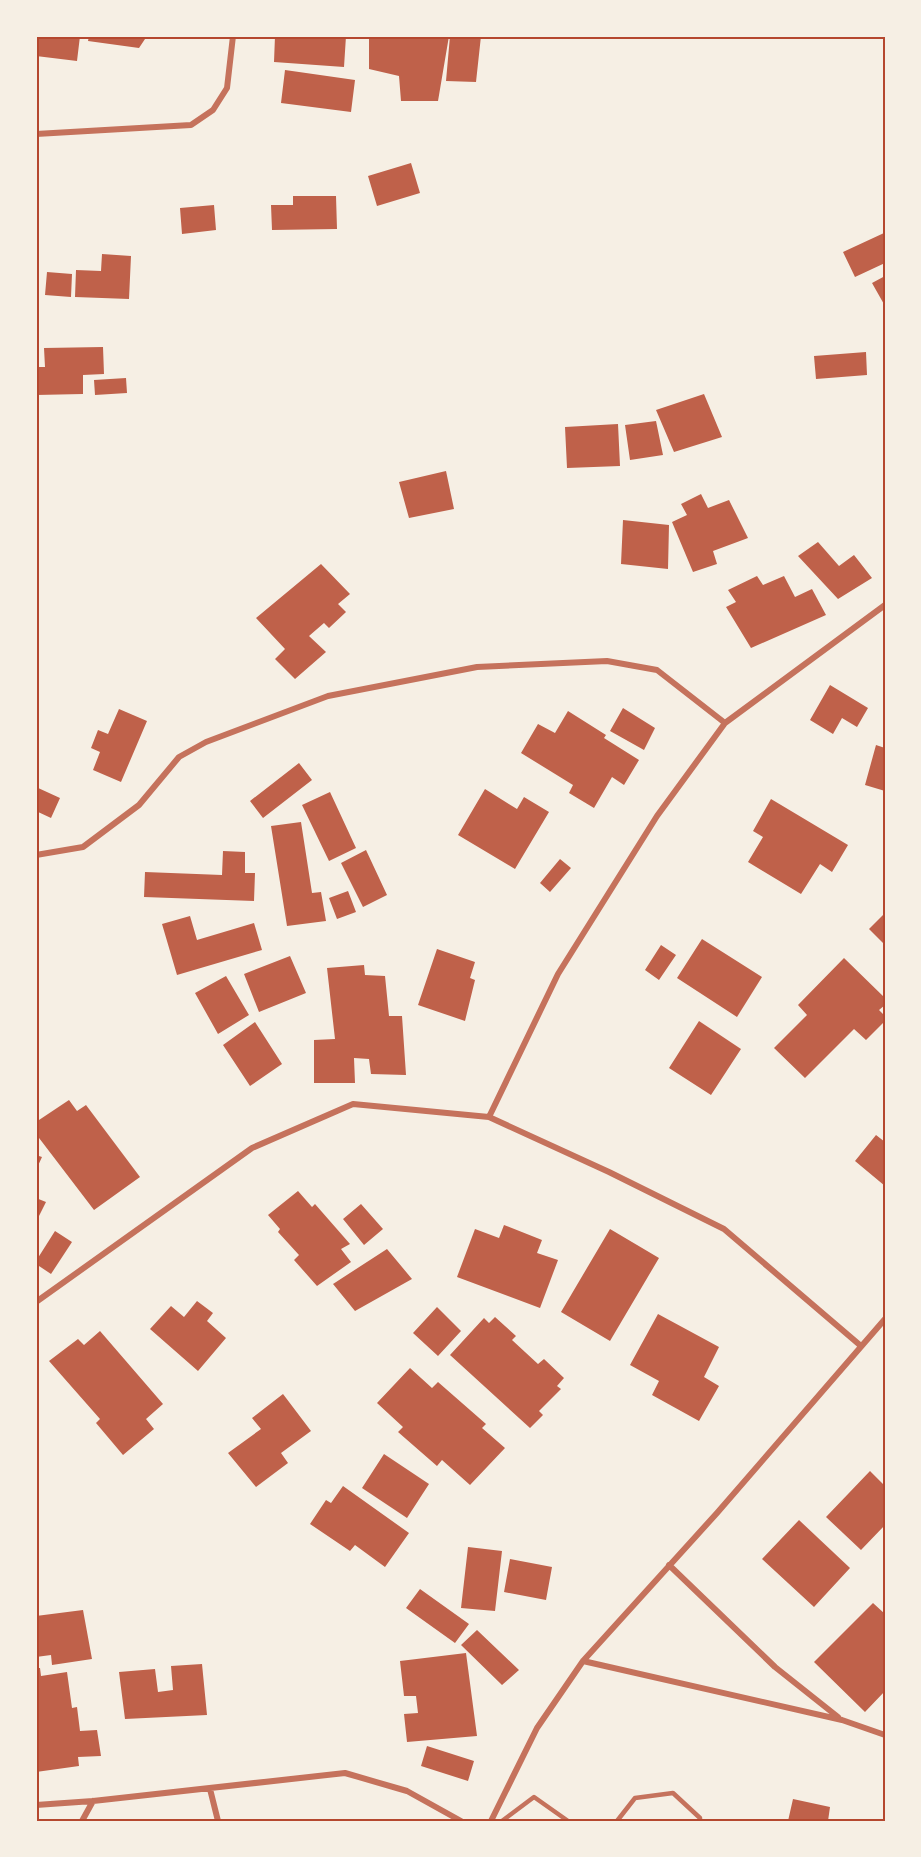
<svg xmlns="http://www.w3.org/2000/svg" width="921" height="1857" font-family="Bitter,serif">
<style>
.building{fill:#bf614a}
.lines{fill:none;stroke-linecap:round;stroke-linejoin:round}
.service{stroke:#c5725c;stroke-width:4.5}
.minor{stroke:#c5725c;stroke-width:6}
.neatline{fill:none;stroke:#b5482f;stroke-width:2}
</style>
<rect width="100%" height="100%" fill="#f6efe4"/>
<!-- building -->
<path class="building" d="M 36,36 L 80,36 L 77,61 L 36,56 Z
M 89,36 L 147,36 L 139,48 L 88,41 Z
M 275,36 L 346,36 L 344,67 L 274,62 Z
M 369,36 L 449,36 L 438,101 L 401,101 L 399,76 L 369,69 Z
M 450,36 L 481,36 L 476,82 L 446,81 Z
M 285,70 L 355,80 L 351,112 L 281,103 Z
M 411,163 L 420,193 L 377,206 L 368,176 Z
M 293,196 L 336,196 L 337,229 L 272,230 L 271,205 L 293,205 Z
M 214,205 L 216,230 L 182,234 L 180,208 Z
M 884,233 L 885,263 L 855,277 L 843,252 Z
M 102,254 L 131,256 L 129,299 L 75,297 L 76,270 L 101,271 Z
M 47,272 L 72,274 L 71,297 L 45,295 Z
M 885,276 L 885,306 L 872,283 Z
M 103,347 L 104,374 L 83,375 L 83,394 L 36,395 L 36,367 L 45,367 L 44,348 Z
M 866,352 L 867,375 L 816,379 L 814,356 Z
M 126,378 L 127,393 L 95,395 L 94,380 Z
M 704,394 L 722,437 L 674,452 L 656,410 Z
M 656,421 L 663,455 L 630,460 L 625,425 Z
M 618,424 L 620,466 L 567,468 L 565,427 Z
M 446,471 L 454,509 L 409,518 L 399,482 Z
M 701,494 L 708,508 L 729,500 L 748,538 L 713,551 L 717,564 L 693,572 L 672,522 L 687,515 L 681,504 Z
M 623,520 L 669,525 L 668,569 L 621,564 Z
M 818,542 L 839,566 L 854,555 L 872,578 L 838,599 L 798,556 Z
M 321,564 L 350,594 L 338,604 L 346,612 L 329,628 L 324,623 L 309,636 L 326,652 L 295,679 L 275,659 L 285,649 L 256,618 Z
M 757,576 L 763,585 L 784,576 L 795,597 L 812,589 L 826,615 L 751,648 L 726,607 L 736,602 L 728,590 Z
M 830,685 L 868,708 L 857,727 L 842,718 L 833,734 L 810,720 Z
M 623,708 L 655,728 L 644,750 L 610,731 Z
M 119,709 L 147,721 L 121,782 L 93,770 L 100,752 L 91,748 L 98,730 L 108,734 Z
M 568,711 L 606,735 L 604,738 L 639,760 L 624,785 L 612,777 L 594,808 L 569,793 L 573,785 L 521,753 L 538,724 L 555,733 Z
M 876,745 L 885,748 L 885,791 L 865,785 Z
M 299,763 L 312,780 L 263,818 L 250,801 Z
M 36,787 L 60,798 L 51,818 L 36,811 Z
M 485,789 L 517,809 L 524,797 L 549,812 L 515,869 L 458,835 Z
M 330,792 L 356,848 L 329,861 L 302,805 Z
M 771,799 L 848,845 L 832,872 L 820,864 L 801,894 L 748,862 L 763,837 L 753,831 Z
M 301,822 L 312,893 L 321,892 L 326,921 L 287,926 L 271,826 Z
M 366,850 L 387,895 L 363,907 L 341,863 Z
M 223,851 L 245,852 L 245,873 L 255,873 L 254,901 L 144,897 L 145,872 L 222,875 Z
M 560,859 L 571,868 L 550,892 L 540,883 Z
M 348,891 L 356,912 L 337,919 L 329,898 Z
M 885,913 L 885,945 L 869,929 Z
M 190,916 L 197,940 L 254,923 L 262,950 L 177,975 L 162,924 Z
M 702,939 L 762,977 L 737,1017 L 677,978 Z
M 661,945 L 676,955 L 659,980 L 645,970 Z
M 437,949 L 475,962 L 470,978 L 475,980 L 465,1021 L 418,1005 Z
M 290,956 L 306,993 L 259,1012 L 244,974 Z
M 844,958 L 885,998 L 885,1005 L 879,1010 L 885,1016 L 885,1021 L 866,1040 L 854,1029 L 805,1078 L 774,1048 L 807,1015 L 798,1005 Z
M 364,965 L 365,975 L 385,976 L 389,1016 L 402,1016 L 406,1075 L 371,1074 L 369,1059 L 354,1058 L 355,1083 L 314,1083 L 314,1040 L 335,1039 L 327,968 Z
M 226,976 L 249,1015 L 218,1034 L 195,993 Z
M 699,1021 L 741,1049 L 711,1095 L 669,1068 Z
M 255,1022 L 282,1064 L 250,1086 L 223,1045 Z
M 69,1100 L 77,1111 L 86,1105 L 140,1177 L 94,1210 L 36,1134 L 36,1122 Z
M 876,1135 L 885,1142 L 885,1186 L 855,1161 Z
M 36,1155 L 42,1157 L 36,1170 Z
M 298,1191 L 312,1207 L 315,1204 L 350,1244 L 341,1249 L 351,1262 L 317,1286 L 294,1260 L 299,1255 L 278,1232 L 280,1229 L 268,1215 Z
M 36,1198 L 46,1202 L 36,1222 Z
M 361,1204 L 383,1229 L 364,1245 L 343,1219 Z
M 504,1225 L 542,1240 L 537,1253 L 558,1260 L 540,1308 L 457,1277 L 475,1229 L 499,1238 Z
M 610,1229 L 659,1258 L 610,1341 L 561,1312 Z
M 55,1231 L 72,1242 L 51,1274 L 36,1264 L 36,1261 Z
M 387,1249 L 412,1279 L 355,1311 L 333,1284 Z
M 197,1301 L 213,1313 L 207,1321 L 226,1338 L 198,1371 L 150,1329 L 171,1306 L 184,1317 Z
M 437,1307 L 461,1331 L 438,1356 L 413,1333 Z
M 658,1314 L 719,1347 L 704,1377 L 719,1386 L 699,1421 L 652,1395 L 659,1381 L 630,1365 Z
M 495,1317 L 516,1336 L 512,1340 L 538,1364 L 544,1359 L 564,1378 L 557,1386 L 561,1389 L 539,1411 L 543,1415 L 530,1428 L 450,1355 L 484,1318 L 489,1323 Z
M 100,1331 L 163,1404 L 146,1419 L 154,1429 L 123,1455 L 96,1423 L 100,1419 L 49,1361 L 78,1339 L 84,1345 Z
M 410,1368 L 432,1388 L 438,1382 L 486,1424 L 482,1428 L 505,1448 L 470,1485 L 442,1460 L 437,1466 L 398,1432 L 403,1427 L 377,1403 Z
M 283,1394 L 311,1431 L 281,1453 L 288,1463 L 256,1487 L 228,1453 L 261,1429 L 252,1418 Z
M 384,1454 L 429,1484 L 407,1518 L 362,1488 Z
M 870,1471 L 885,1486 L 885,1525 L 861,1550 L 826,1517 Z
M 343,1486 L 409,1533 L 385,1567 L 355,1545 L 350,1551 L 310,1524 L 326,1500 L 331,1503 Z
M 799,1520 L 850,1568 L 814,1607 L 762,1559 Z
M 468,1547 L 502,1551 L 495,1611 L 461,1608 Z
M 510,1559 L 552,1567 L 546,1600 L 504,1592 Z
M 420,1589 L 469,1624 L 455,1643 L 406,1608 Z
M 873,1603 L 885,1614 L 885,1691 L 865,1712 L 814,1662 Z
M 83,1610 L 92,1659 L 52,1665 L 51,1655 L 36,1657 L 36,1616 Z
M 477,1630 L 519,1670 L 502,1685 L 461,1645 Z
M 466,1653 L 477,1736 L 407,1742 L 404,1714 L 418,1713 L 416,1696 L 404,1696 L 400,1661 Z
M 202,1664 L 207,1715 L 125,1719 L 119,1672 L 155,1669 L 158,1692 L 173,1690 L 171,1666 Z
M 36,1668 L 40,1668 L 41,1676 L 67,1672 L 72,1708 L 77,1707 L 80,1731 L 97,1730 L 101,1756 L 78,1757 L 79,1766 L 36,1772 Z
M 427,1746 L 474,1761 L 468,1781 L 421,1766 Z
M 793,1799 L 830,1807 L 828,1821 L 788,1821 Z"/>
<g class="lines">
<!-- service -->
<path class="service" d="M 502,1821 L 534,1797 L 568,1821
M 617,1821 L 635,1798 L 673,1793 L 700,1818 L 700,1821"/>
<!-- minor -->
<path class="minor" d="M 36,134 L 191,125 L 213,110 L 227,88 L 233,36
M 36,855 L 83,847 L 139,805 L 179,757 L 206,742 L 328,696 L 477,667 L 607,661 L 657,670 L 725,723
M 489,1117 L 558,974 L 657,816 L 725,723 L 885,605
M 36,1302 L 252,1148 L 353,1104 L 489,1117 L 609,1172 L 724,1229 L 861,1346
M 669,1565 L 775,1667 L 838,1717
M 583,1661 L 842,1720 L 885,1735
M 210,1789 L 218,1821
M 36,1805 L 93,1801 L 345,1773 L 407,1791 L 461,1821
M 82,1821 L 93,1801
M 491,1821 L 537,1728 L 583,1661 L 717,1513 L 885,1319"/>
</g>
<!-- border -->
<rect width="921" height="1857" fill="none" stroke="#f6efe4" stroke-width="75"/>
<rect x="38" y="38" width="846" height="1782" class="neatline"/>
</svg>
